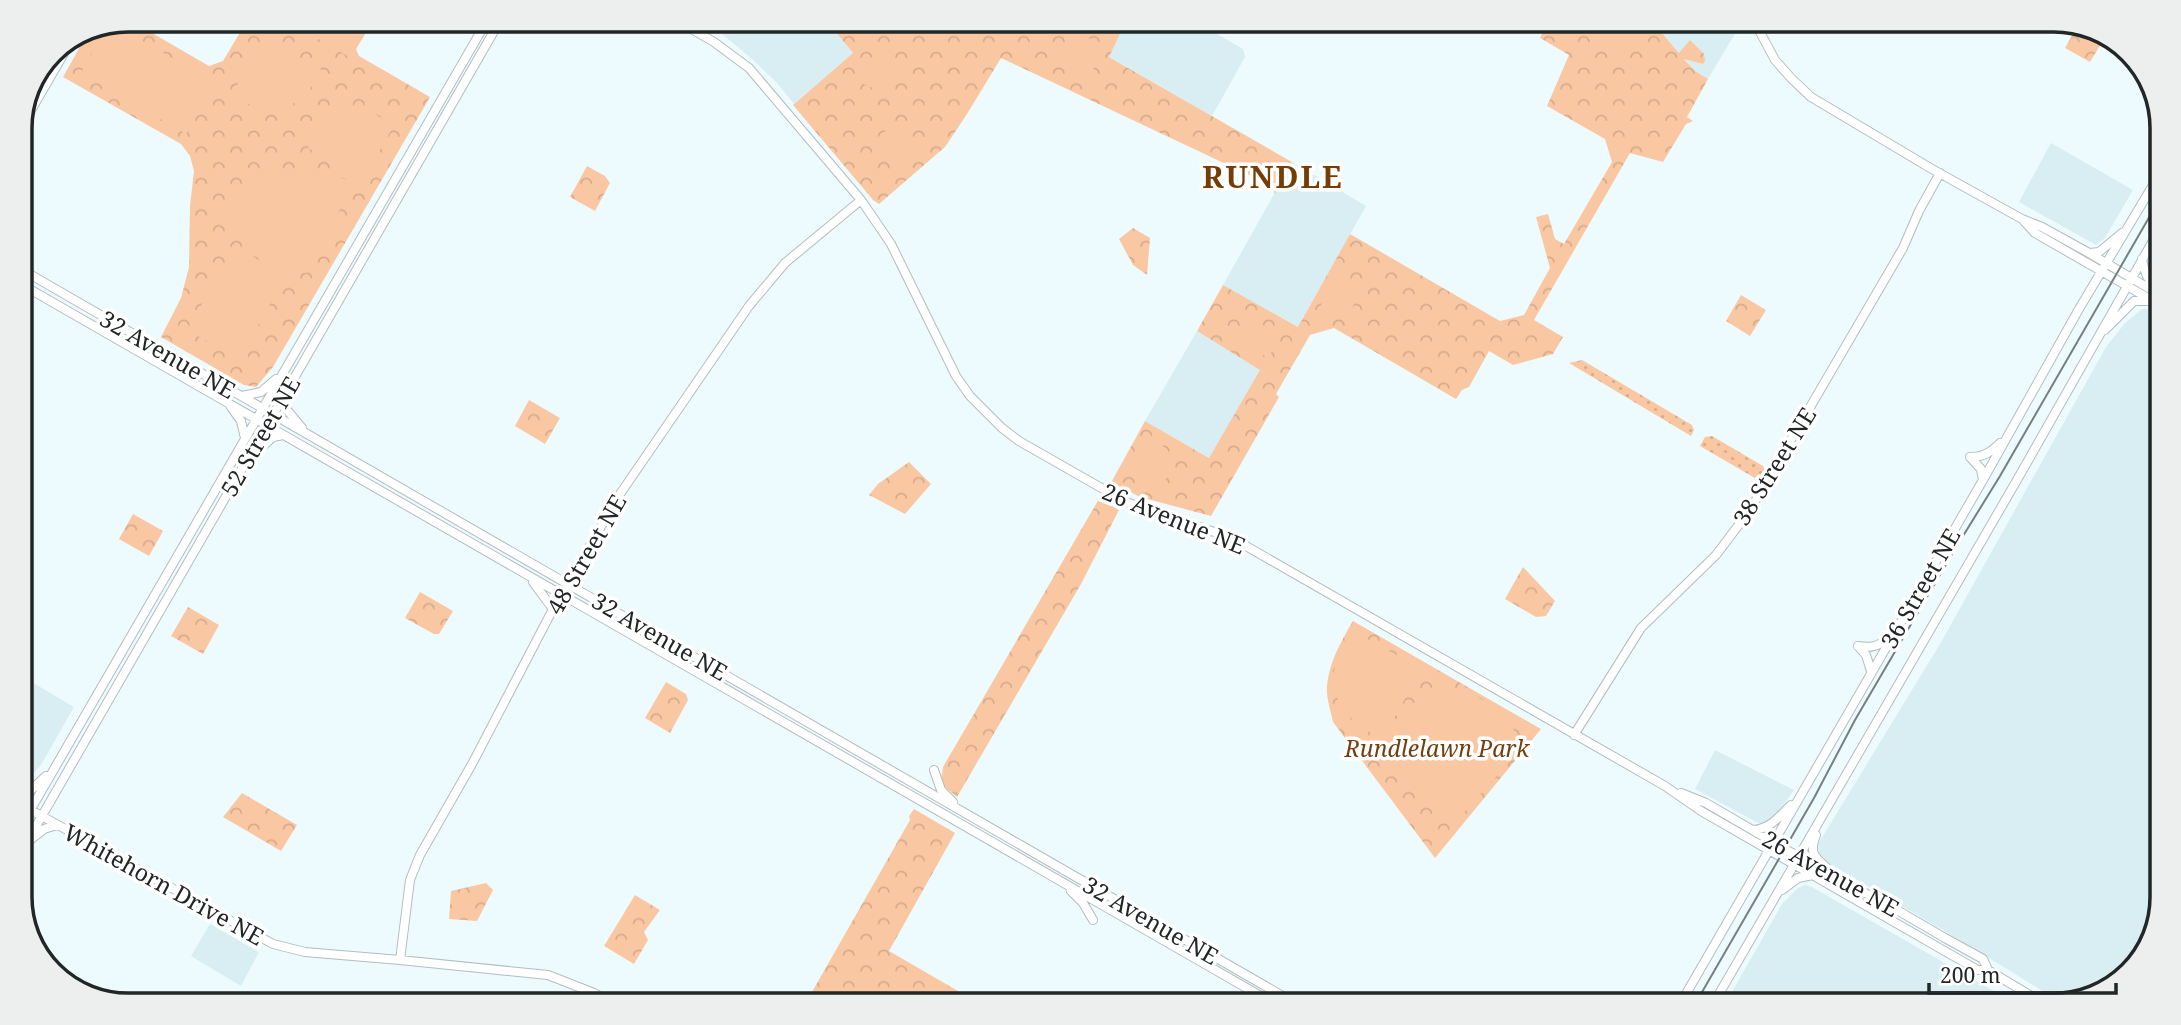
<svg xmlns="http://www.w3.org/2000/svg" width="2181" height="1025" font-family="'Noto Serif',serif">
<style>
.built{fill:#d8eef3}
.grass{fill:url(#grass-dots)}
.forest{fill:url(#forest-crowns)}
.pitch{fill:#fac7a3}
.lines{fill:none;stroke-linecap:round;stroke-linejoin:round}
.secondary-casing{stroke:#b1bec0;stroke-width:10}
.secondary{stroke:#fff;stroke-width:8}
.tram{stroke:#777f81;stroke-width:2}
.labels{text-anchor:middle;dominant-baseline:central;stroke-width:7;stroke-linejoin:round;paint-order:stroke}
.street-label{font-size:23px;fill:#212627;stroke:#fff}
.park-label{font-size:23px;font-style:italic;fill:#723e0e;stroke:#fff}
.district-label{font-size:30px;font-weight:bold;letter-spacing:2px;fill:#753c04;stroke:#fff}
.rim{fill:none;stroke:#212627;stroke-width:3.5}
</style>
<defs>
<pattern id="grass-dots" width="8" height="8" patternUnits="userSpaceOnUse" patternTransform="scale(1.75)"><rect width="8" height="8" fill="#fac7a3"/><path d="M2 2h.1M6 6h.1" fill="none" stroke="#d6ab8c" stroke-width="1.8" stroke-linecap="round"/></pattern>
<pattern id="forest-crowns" width="20" height="18" patternUnits="userSpaceOnUse" patternTransform="scale(1.75)"><rect width="20" height="18" fill="#fac7a3"/><path d="M2 6a3 3 0 1 1 6 0M12 15a3 3 0 1 1 6 0" fill="none" stroke="#d6ab8c"/></pattern>
</defs>
<rect width="100%" height="100%" fill="#eefbfe"/>
<!-- built -->
<path class="built" d="M 726,19 L 825,19 L 853,53 L 794,104 L 777,83 L 752,59 L 722,34 L 721,27 Z
M 1127,19 L 1192,19 L 1243,49 L 1245,57 L 1212,116 L 1108,56 Z
M 1650,19 L 1740,19 L 1742,25 L 1739,27 L 1708,79 L 1695,71 Z
M 2051,143 L 2133,190 L 2105,238 L 2096,245 L 2019,202 Z
M 1292,162 L 1366,206 L 1298,327 L 1223,285 Z
M 2142,309 L 2147,309 L 2162,316 L 2162,897 L 2151,945 L 2113,988 L 2062,1003 L 1958,939 L 1830,864 L 1819,854 L 1818,844 L 1940,644 L 2106,347 L 2125,323 Z
M 1197,331 L 1261,370 L 1209,458 L 1145,421 Z
M 20,675 L 74,707 L 41,765 L 26,782 L 20,785 Z
M 1715,750 L 1794,790 L 1780,810 L 1762,825 L 1695,789 Z
M 1805,885 L 1812,887 L 2020,1006 L 1724,1006 L 1782,904 L 1798,888 Z
M 210,924 L 259,952 L 241,986 L 191,956 Z"/>
<!-- grass -->
<path class="grass" d="M 1582,360 L 1692,425 L 1694,430 L 1691,436 L 1569,363 Z
M 1712,436 L 1763,466 L 1765,472 L 1760,481 L 1700,446 L 1705,437 Z"/>
<!-- forest -->
<path class="forest" d="M 128,19 L 209,66 L 223,61 L 248,19 L 374,19 L 356,49 L 359,56 L 430,97 L 273,367 L 256,387 L 244,385 L 161,337 L 181,298 L 189,267 L 190,206 L 194,171 L 190,156 L 181,144 L 63,77 L 86,36 Z
M 825,19 L 1127,19 L 1109,57 L 1292,162 L 1275,194 L 1271,186 L 1247,174 L 1001,58 L 967,114 L 945,147 L 879,204 L 873,200 L 793,105 L 853,53 Z
M 1548,19 L 1581,26 L 1584,19 L 1650,19 L 1679,53 L 1690,40 L 1704,54 L 1705,61 L 1703,64 L 1684,59 L 1695,71 L 1708,79 L 1687,117 L 1693,121 L 1686,124 L 1663,162 L 1630,153 L 1534,320 L 1563,337 L 1553,354 L 1513,365 L 1489,351 L 1469,387 L 1462,390 L 1456,399 L 1334,328 L 1310,335 L 1276,394 L 1279,397 L 1211,516 L 1140,497 L 1113,483 L 1112,481 L 1145,421 L 1209,458 L 1260,370 L 1197,331 L 1223,285 L 1298,327 L 1350,234 L 1500,321 L 1524,315 L 1550,268 L 1536,217 L 1548,214 L 1555,239 L 1564,244 L 1612,162 L 1605,139 L 1547,106 L 1569,55 L 1540,38 Z
M 2078,25 L 2087,27 L 2102,36 L 2101,44 L 2090,62 L 2065,48 Z
M 587,166 L 605,176 L 610,183 L 595,211 L 570,197 Z
M 1133,228 L 1150,238 L 1147,275 L 1133,265 L 1119,239 Z
M 1741,295 L 1766,310 L 1750,336 L 1726,321 Z
M 529,400 L 560,418 L 545,444 L 515,426 Z
M 909,462 L 931,484 L 905,514 L 869,495 L 878,484 Z
M 1099,499 L 1119,510 L 1081,584 L 957,797 L 946,788 L 941,781 L 943,767 Z
M 133,514 L 163,531 L 149,556 L 119,539 Z
M 1523,567 L 1555,601 L 1546,616 L 1536,617 L 1505,599 Z
M 420,592 L 453,611 L 439,634 L 434,634 L 405,618 Z
M 188,607 L 219,625 L 203,654 L 171,636 Z
M 1353,621 L 1541,729 L 1435,858 L 1333,722 C 1331,713 1328,703 1327,694 C 1326,668 1340,643 1353,621 Z
M 666,682 L 686,694 L 688,700 L 670,733 L 645,718 Z
M 242,793 L 297,825 L 281,851 L 223,817 Z
M 914,809 L 955,833 L 889,951 L 984,1006 L 947,1006 L 942,1002 L 938,1006 L 804,1006 L 910,820 L 909,816 Z
M 486,883 L 493,890 L 477,921 L 449,919 L 451,891 Z
M 635,895 L 660,910 L 644,932 L 648,940 L 634,964 L 604,946 Z"/>
<!-- pitch -->
<path class="pitch" d="M 284,19 L 373,19 L 351,58 Z
M 1606,19 L 1628,19 L 1641,27 L 1628,48 L 1618,52 L 1605,47 L 1593,39 Z
M 115,25 L 215,83 L 186,134 L 81,73 L 107,28 Z
M 1085,37 L 1102,44 L 1091,76 L 1060,65 C 1065,50 1069,39 1085,37 Z
M 268,39 L 322,70 C 300,111 271,122 232,94 L 263,41 Z
M 875,52 L 903,71 C 889,92 879,94 857,80 Z
M 351,108 L 373,113 L 394,125 L 365,177 L 359,179 L 308,148 C 321,123 323,117 351,108 Z
M 892,127 L 906,130 L 920,143 L 897,168 L 871,146 L 881,134 Z
M 297,169 L 321,170 L 352,182 L 322,250 L 323,251 L 309,272 L 304,273 L 281,262 L 281,260 L 223,216 C 241,189 264,173 297,169 Z
M 235,246 L 286,276 L 239,359 L 187,330 Z
M 1334,281 C 1358,293 1359,298 1346,321 L 1320,307 Z
M 1254,320 L 1281,336 L 1268,358 L 1241,342 Z
M 1148,437 C 1176,452 1177,459 1162,486 L 1131,469 Z
M 1353,631 L 1422,669 L 1382,739 C 1348,722 1323,697 1338,655 C 1341,646 1348,638 1353,631 Z
M 1442,691 C 1478,690 1518,711 1518,752 L 1460,817 L 1445,815 L 1381,756 C 1388,723 1408,698 1442,691 Z"/>
<g class="lines">
<!-- secondary casing -->
<g class="secondary-casing">
<path id="secondary" d="M 674,19 L 714,42 L 749,68 L 861,200 L 891,244 L 956,376 L 970,396 L 1002,428 L 1019,441 L 1126,502 L 1232,538 L 1665,786 L 1701,811 L 1969,965 L 1978,970 L 1988,970 L 2048,1006
M 1753,19 L 1775,60 L 1791,78 L 1811,97 L 1932,169 L 2022,219 L 2042,227 L 2089,253 L 2162,296
M 19,131 L 70,43
M 2024,221 L 2035,233 L 2162,306
M 2090,253 L 2099,252 L 2122,233
M 2142,259 C 2145,274 2147,282 2162,290
M 19,268 L 1300,1006
M 19,283 L 1278,1006
M 2105,330 L 2134,301 L 2150,301
M 242,396 L 261,392 L 276,379
M 283,396 L 287,410 L 302,428
M 231,407 L 241,421 L 245,438
M 254,454 L 273,437 L 283,435
M 1970,457 C 1984,457 1991,452 2000,443
M 1970,457 L 1981,469 L 1983,480
M 533,582 L 553,609
M 1858,646 C 1871,648 1878,647 1887,638
M 1858,646 L 1866,655 L 1871,671
M 1574,735 L 1641,628 L 1716,555 L 1750,510 L 1903,248 L 1919,211 L 1940,173
M 934,770 L 941,790 L 953,802
M 1681,793 L 1706,803 L 1835,878 L 1885,903 L 1945,938 L 1983,959 L 1988,970
M 20,795 L 31,790 L 46,776
M 20,804 L 273,944 L 305,952 L 400,960 L 548,975 L 594,993 L 616,1006
M 20,828 L 488,19
M 1754,830 C 1771,828 1779,817 1791,805
M 1816,835 C 1808,855 1816,857 1829,870
M 30,840 L 44,829 L 57,825
M 20,854 L 501,19
M 1782,890 L 1798,878 L 1813,875
M 1071,891 L 1083,903 L 1093,920
M 400,960 L 410,880 L 420,855 L 472,764 L 553,609 L 620,494 L 749,306 L 785,263 L 861,200
M 1679,1006 L 1983,480 L 2079,309 L 2162,170
M 1712,1006 L 2017,480 L 2162,225"/>
</g>
<!-- secondary -->
<use href="#secondary" class="secondary"/>
<!-- tram -->
<path class="tram" d="M 1694,1006 L 1814,798 L 1855,720 L 1955,549 L 2000,476 L 2162,195"/>
</g>
<g class="labels">
<!-- street labels -->
<g class="street-label">
<text transform="translate(168 354) rotate(30)">32 Avenue NE</text>
<text transform="translate(260 436) rotate(-60)">52 Street NE</text>
<text transform="translate(1774 466) rotate(-58)">38 Street NE</text>
<text transform="translate(1174 518) rotate(22)">26 Avenue NE</text>
<text transform="translate(586 554) rotate(-60)">48 Street NE</text>
<text transform="translate(1920 588) rotate(-60)">36 Street NE</text>
<text transform="translate(660 636) rotate(30)">32 Avenue NE</text>
<text transform="translate(1831 873) rotate(29)">26 Avenue NE</text>
<text transform="translate(164 884) rotate(29)">Whitehorn Drive NE</text>
<text transform="translate(1151 920) rotate(30)">32 Avenue NE</text>
</g>
<!-- park labels -->
<g class="park-label">
<text x="1437" y="748">Rundlelawn Park</text>
</g>
<!-- district labels -->
<g class="district-label">
<text x="1273" y="176">RUNDLE</text>
</g>
</g>
<!-- crop -->
<path d="M0 0H2181V1025H0ZM128 32H2054A96 96 0 0 1 2150 128V897A96 96 0 0 1 2054 993H128A96 96 0 0 1 32 897V128A96 96 0 0 1 128 32Z" fill="#edeeee" fill-rule="evenodd"/>
<path class="rim" d="M128 32H2054A96 96 0 0 1 2150 128V897A96 96 0 0 1 2054 993H128A96 96 0 0 1 32 897V128A96 96 0 0 1 128 32Z"/>
<!-- scale -->
<path d="M1929 983v10h187v-10" fill="none" stroke="#212627" stroke-width="3.5"/>
<text x="1940" y="983" font-size="21" fill="#212627" stroke="#ffffff" stroke-width="5" paint-order="stroke">200 m</text>
</svg>
